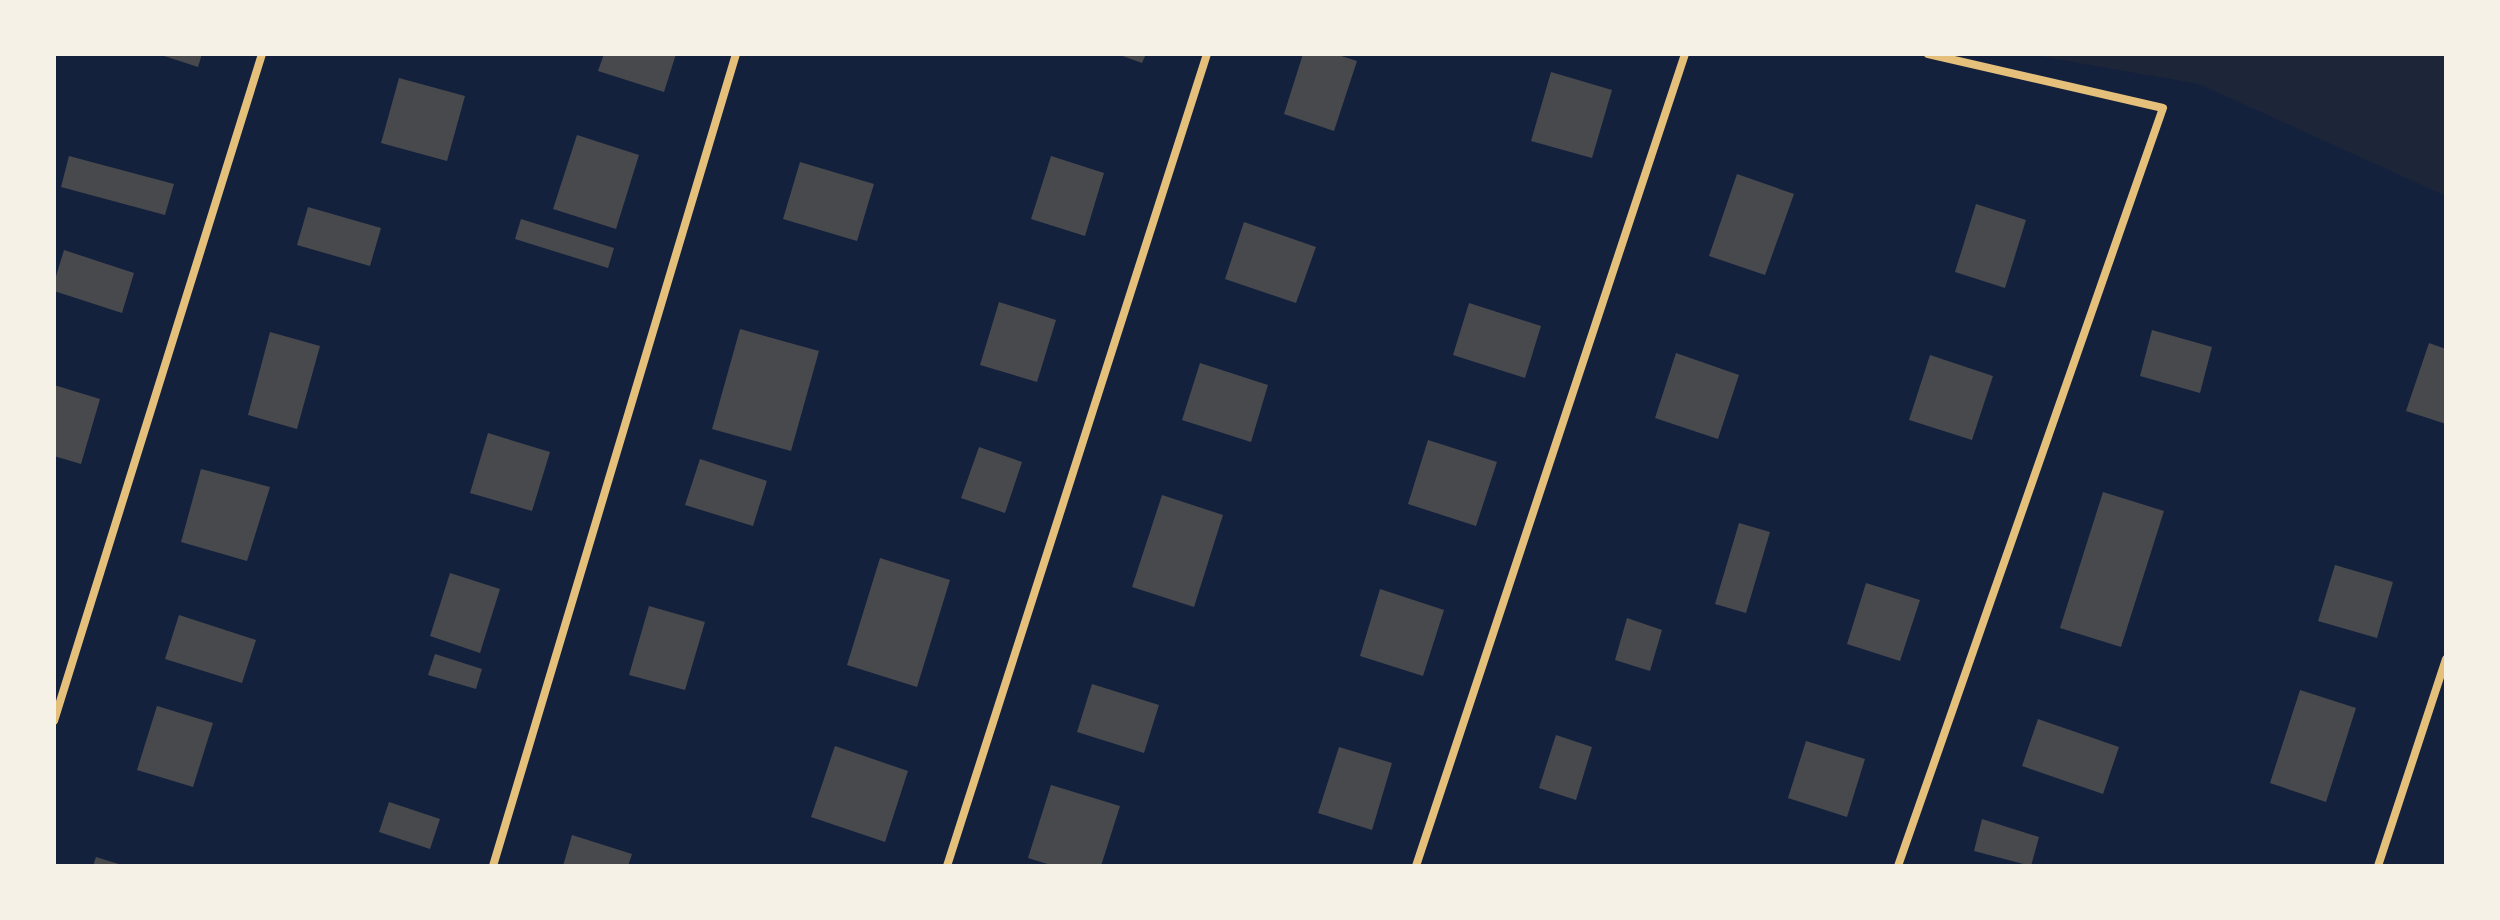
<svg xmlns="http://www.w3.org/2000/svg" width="2500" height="920" font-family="'Nunito Sans',sans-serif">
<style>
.green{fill:#1d2539}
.building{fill:#48494c}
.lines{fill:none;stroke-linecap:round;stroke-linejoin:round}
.minor{stroke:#e5c07b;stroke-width:8}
</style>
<rect width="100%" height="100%" fill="#14213d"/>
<!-- green -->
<path class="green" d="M 2028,54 L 2446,54 L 2446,196 L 2199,84 Z"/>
<!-- building -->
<path class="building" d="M 158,54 L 202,54 L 198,67 Z
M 604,54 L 676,54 L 664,92 L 598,71 Z
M 1117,54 L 1146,54 L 1142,63 Z
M 1303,54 L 1335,54 L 1357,61 L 1334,131 L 1284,114 Z
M 1551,72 L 1612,90 L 1592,158 L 1531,141 Z
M 399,78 L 465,96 L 447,161 L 381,143 Z
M 577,135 L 639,155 L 616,229 L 553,209 Z
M 69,156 L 174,184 L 165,215 L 61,187 Z
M 1051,156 L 1104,173 L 1085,236 L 1031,219 Z
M 800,162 L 874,184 L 857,241 L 783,219 Z
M 1737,174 L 1794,194 L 1765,275 L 1709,256 Z
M 1976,204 L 2026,220 L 2005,288 L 1955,272 Z
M 308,207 L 381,228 L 370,266 L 297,245 Z
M 521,219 L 614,248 L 608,268 L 515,239 Z
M 1244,222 L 1316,247 L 1296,303 L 1225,279 Z
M 64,250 L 134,273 L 122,313 L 54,291 L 54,283 Z
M 999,302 L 1056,320 L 1037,382 L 980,365 Z
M 1469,303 L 1541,326 L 1525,378 L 1453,355 Z
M 740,329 L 819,351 L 791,451 L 712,429 Z
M 2152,330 L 2212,347 L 2200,393 L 2140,376 Z
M 270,332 L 320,346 L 297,429 L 248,415 Z
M 2429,343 L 2446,349 L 2446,424 L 2406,411 Z
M 1676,353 L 1739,375 L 1718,439 L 1655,418 Z
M 1930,355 L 1993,376 L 1972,440 L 1909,420 Z
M 1200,363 L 1268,385 L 1251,442 L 1182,420 Z
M 54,385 L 100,399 L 81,464 L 54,456 Z
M 488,433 L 550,452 L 532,511 L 470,493 Z
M 1428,440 L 1497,462 L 1476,526 L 1408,504 Z
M 979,447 L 1022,462 L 1005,513 L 961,498 Z
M 700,459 L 767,481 L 753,526 L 685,505 Z
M 201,469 L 270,487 L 247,561 L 181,542 Z
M 2103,492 L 2164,511 L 2121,647 L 2060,628 Z
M 1162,495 L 1223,515 L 1194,607 L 1132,587 Z
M 1739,523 L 1770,532 L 1746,613 L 1715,604 Z
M 880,558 L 950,580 L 917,687 L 847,665 Z
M 2335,565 L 2393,582 L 2377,638 L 2318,621 Z
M 450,573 L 500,589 L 480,653 L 430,636 Z
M 1866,583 L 1920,600 L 1900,661 L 1847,644 Z
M 1380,589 L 1444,610 L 1423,676 L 1360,656 Z
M 649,606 L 705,622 L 685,690 L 629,675 Z
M 179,615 L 256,640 L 242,683 L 165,659 Z
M 1627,618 L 1662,630 L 1650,671 L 1615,660 Z
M 435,654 L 482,669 L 476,689 L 428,675 Z
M 1092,684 L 1159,705 L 1144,753 L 1077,732 Z
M 2300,690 L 2356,708 L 2326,802 L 2270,783 Z
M 157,706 L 213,723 L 193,787 L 137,770 Z
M 2038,719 L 2119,747 L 2103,794 L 2022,766 Z
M 1556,735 L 1592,747 L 1576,800 L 1539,788 Z
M 1806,741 L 1865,759 L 1847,817 L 1788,798 Z
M 835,746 L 908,771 L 885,842 L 811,817 Z
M 1339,747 L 1392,763 L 1372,830 L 1318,813 Z
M 1051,785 L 1120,806 L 1101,866 L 1054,866 L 1028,858 Z
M 389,802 L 440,819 L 430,849 L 379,832 Z
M 1982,819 L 2039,837 L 2031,866 L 1974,851 Z
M 572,835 L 632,854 L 628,866 L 563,866 Z
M 96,857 L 122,865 L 121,866 L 93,866 Z"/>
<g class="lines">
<!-- minor -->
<path class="minor" d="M 54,721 L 262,54
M 493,866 L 736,54
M 947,866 L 1207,54
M 1416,866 L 1685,54
M 1898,866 L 2163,108 L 1928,54
M 2378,866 L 2446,659"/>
</g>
<!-- border -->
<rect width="2500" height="920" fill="none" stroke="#f6f1e7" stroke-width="112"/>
</svg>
